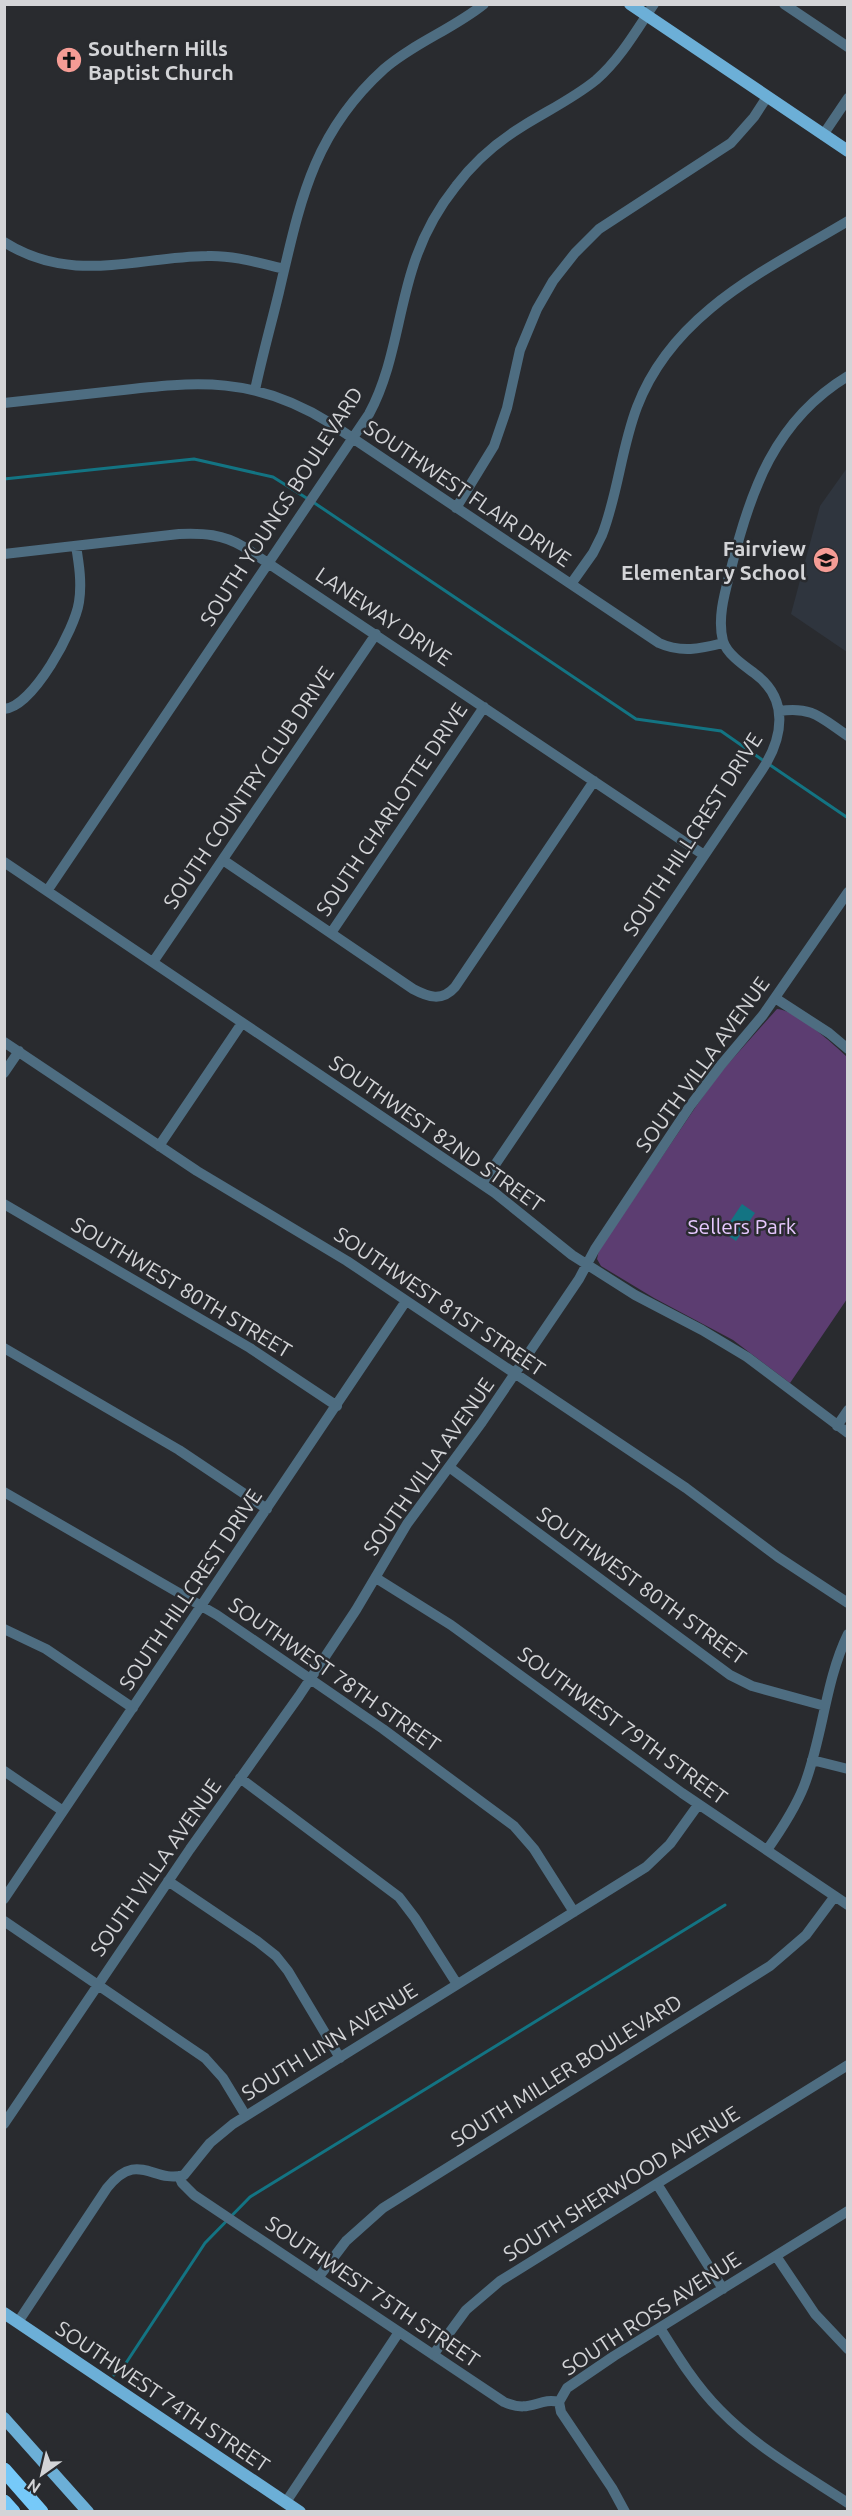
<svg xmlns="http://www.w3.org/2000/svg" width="852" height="2516" font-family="Ubuntu,sans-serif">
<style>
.built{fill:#2f353e}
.green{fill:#5c3d71}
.water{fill:#137483}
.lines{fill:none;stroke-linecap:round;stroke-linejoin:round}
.stream{stroke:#137483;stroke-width:3}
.minor{stroke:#4e6d81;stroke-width:10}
.major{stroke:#6cafd7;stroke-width:12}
.highway{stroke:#76c9f9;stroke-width:15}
.labels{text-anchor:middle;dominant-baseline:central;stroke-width:5;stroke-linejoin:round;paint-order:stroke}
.poi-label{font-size:21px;font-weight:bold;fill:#d3d4d7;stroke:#292b2f;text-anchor:start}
.street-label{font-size:21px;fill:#d3d4d7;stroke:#292b2f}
.park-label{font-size:21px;fill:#e7c8ff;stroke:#292b2f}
</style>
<rect width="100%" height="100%" fill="#292b2f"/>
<!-- built -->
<path class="built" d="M 847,468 L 848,652 L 847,652 L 791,614 L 820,506 Z"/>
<!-- green -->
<path class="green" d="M 777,1009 C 794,1009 835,1045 847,1057 L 847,1299 L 790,1383 L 733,1340 L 654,1298 L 601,1266 L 597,1259 L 599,1250 L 697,1105 L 720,1073 Z"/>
<!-- water -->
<path class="water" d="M 742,1204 L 755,1213 L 736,1241 L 723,1232 Z"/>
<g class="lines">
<!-- stream -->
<path class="stream" d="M 4,479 L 194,459 L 273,477 L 308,499
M 313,502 L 636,719 L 721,731 L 764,761
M 770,765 L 848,818
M 114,2375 L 126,2363 L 205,2243 L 250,2197 L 725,1905"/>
<!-- minor -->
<path class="minor" d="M 784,4 L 848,47
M 823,135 L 848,98
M 4,242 C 72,285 135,257 207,256 C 233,255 259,263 284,269
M 255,390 C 262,357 271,325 279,292 C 300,203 312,134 384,69 C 414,43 453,29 484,4
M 4,403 C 41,399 77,395 114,391 C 199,381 254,376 330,423 L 659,643 C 681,653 700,649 723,643
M 456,508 L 494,446 L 507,408 L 520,350 L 537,309 L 553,281 L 575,253 L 599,229 L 731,143 L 754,117 L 767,97
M 4,554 L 179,534 C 203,533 223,534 244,547 L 704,855
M 571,584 L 593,553 L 602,535 C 618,494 621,449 637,407 C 673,312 766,270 848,221
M 4,709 C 33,707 75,629 79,602 C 82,583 79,564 76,546
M 779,711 C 813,706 821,718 848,736
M 223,860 L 413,989 C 428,997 442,1002 455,987 L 594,781
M 4,862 L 495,1193 L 572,1255 L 635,1295 L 702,1330 L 747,1357 L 848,1433
M 47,891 L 369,414 C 393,370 397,318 412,270 C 421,240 436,211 456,186 C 474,162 497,142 523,126 C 547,111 574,98 596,80 C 620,59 636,31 654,4
M 331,933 L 484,707
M 153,962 L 376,634
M 775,998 L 829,1033 L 848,1049
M 4,1042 L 197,1171 L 347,1261 L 686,1488 L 778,1557 L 848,1603
M 4,1073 L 19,1051
M 159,1146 L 242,1023
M 482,1184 L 762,770 C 783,738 790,699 754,673 C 743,665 727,654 723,641 C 717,618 725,592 731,569 C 750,491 775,420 848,376
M 4,1204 L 250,1348 L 337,1406
M 4,1348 L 179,1450 L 267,1509
M 837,1426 L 848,1410
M 449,1467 L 730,1675 L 752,1686 L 825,1706
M 4,1492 L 217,1615 L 383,1729 L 514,1826 L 534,1849 L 574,1912
M 376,1578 L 451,1625 L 682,1793 L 848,1905
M 4,1629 L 46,1649 L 133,1708
M 812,1760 L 848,1769
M 4,1771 L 63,1811
M 240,1778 L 399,1897 L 415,1918 L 457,1984
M 767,1850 C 781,1830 795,1809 804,1786 C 823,1737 825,1681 848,1634
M 168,1881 L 257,1941 L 276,1956 L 288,1971 L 340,2058
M 4,1899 L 406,1301
M 4,1921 L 205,2058 L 223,2078 L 246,2116
M 4,2124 L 190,1849 L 299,1696 L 356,1610 L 407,1524 L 482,1422 L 579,1279 L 595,1249 L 690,1106 L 721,1065 L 763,1015 L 848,892
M 179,2176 L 182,2183 L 194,2195 L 504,2402 C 531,2414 538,2397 559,2402
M 657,2184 L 723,2289
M 776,2256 L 815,2314 L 848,2349
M 318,2278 L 346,2241 L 383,2208 L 770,1966 L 806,1935 L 835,1896
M 18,2322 L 107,2188 C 138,2149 153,2184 184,2175 L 210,2143 L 233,2124 L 646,1867 L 670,1844 L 698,1805
M 660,2328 C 678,2357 696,2386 720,2410 C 757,2448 804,2474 848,2503
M 433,2355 L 466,2310 L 500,2281 L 848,2065
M 286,2502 L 399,2332
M 625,2512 L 612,2488 L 561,2412 L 559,2402 L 567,2388 L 614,2356 L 848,2211"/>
<!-- major -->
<path class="major" d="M 630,4 L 848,151
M 4,2313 L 300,2512
M 4,2418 L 88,2512"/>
<!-- highway -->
<path class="highway" d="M 4,2470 L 41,2512
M 4,2502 L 13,2512"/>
</g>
<!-- icons -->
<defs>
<g id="church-disc" transform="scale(1.35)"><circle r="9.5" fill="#f59c95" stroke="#292b2f"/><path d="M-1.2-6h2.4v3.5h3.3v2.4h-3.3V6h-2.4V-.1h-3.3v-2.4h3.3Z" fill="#111"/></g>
<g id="school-disc" transform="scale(1.35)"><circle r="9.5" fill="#f59c95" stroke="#292b2f"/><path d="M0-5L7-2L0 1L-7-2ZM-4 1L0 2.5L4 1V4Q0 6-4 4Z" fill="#111"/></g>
</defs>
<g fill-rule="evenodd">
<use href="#church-disc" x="69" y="60"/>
<use href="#school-disc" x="826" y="560"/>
</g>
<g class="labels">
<!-- poi labels -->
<g class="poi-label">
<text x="88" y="48">Southern Hills<tspan x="88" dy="24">Baptist Church</tspan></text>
<text x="806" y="548" text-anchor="end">Fairview<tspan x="806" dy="24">Elementary School</tspan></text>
</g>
<!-- street labels -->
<g class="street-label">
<text transform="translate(468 493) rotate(34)">SOUTHWEST FLAIR DRIVE</text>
<text transform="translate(281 506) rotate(-57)">SOUTH YOUNGS BOULEVARD</text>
<text transform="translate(384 616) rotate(34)">LANEWAY DRIVE</text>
<text transform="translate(248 787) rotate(-56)">SOUTH COUNTRY CLUB DRIVE</text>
<text transform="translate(391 809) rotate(-56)">SOUTH CHARLOTTE DRIVE</text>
<text transform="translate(692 834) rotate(-57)">SOUTH HILLCREST DRIVE</text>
<text transform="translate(702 1064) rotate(-54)">SOUTH VILLA AVENUE</text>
<text transform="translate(437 1133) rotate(35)">SOUTHWEST 82ND STREET</text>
<text transform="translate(182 1287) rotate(31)">SOUTHWEST 80TH STREET</text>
<text transform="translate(440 1301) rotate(34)">SOUTHWEST 81ST STREET</text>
<text transform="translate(428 1466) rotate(-55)">SOUTH VILLA AVENUE</text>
<text transform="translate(642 1585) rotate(36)">SOUTHWEST 80TH STREET</text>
<text transform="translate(190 1589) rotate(-56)">SOUTH HILLCREST DRIVE</text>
<text transform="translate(335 1674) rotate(35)">SOUTHWEST 78TH STREET</text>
<text transform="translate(623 1725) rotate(36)">SOUTHWEST 79TH STREET</text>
<text transform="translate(155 1867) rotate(-55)">SOUTH VILLA AVENUE</text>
<text transform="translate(329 2041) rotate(-32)">SOUTH LINN AVENUE</text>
<text transform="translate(566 2070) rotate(-32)">SOUTH MILLER BOULEVARD</text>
<text transform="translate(621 2183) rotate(-32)">SOUTH SHERWOOD AVENUE</text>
<text transform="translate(373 2291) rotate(34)">SOUTHWEST 75TH STREET</text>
<text transform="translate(651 2313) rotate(-33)">SOUTH ROSS AVENUE</text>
<text transform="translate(163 2396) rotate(34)">SOUTHWEST 74TH STREET</text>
</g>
<!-- park labels -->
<g class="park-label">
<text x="742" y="1226">Sellers Park</text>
</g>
</g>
<!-- border -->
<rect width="852" height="2516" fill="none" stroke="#d3d4d7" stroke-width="12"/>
<!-- north arrow -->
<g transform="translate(42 2474) rotate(214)" stroke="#292b2f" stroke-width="4.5" paint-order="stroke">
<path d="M0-4.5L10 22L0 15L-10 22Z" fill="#d3d4d7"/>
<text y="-9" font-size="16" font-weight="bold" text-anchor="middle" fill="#d3d4d7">N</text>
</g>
</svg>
